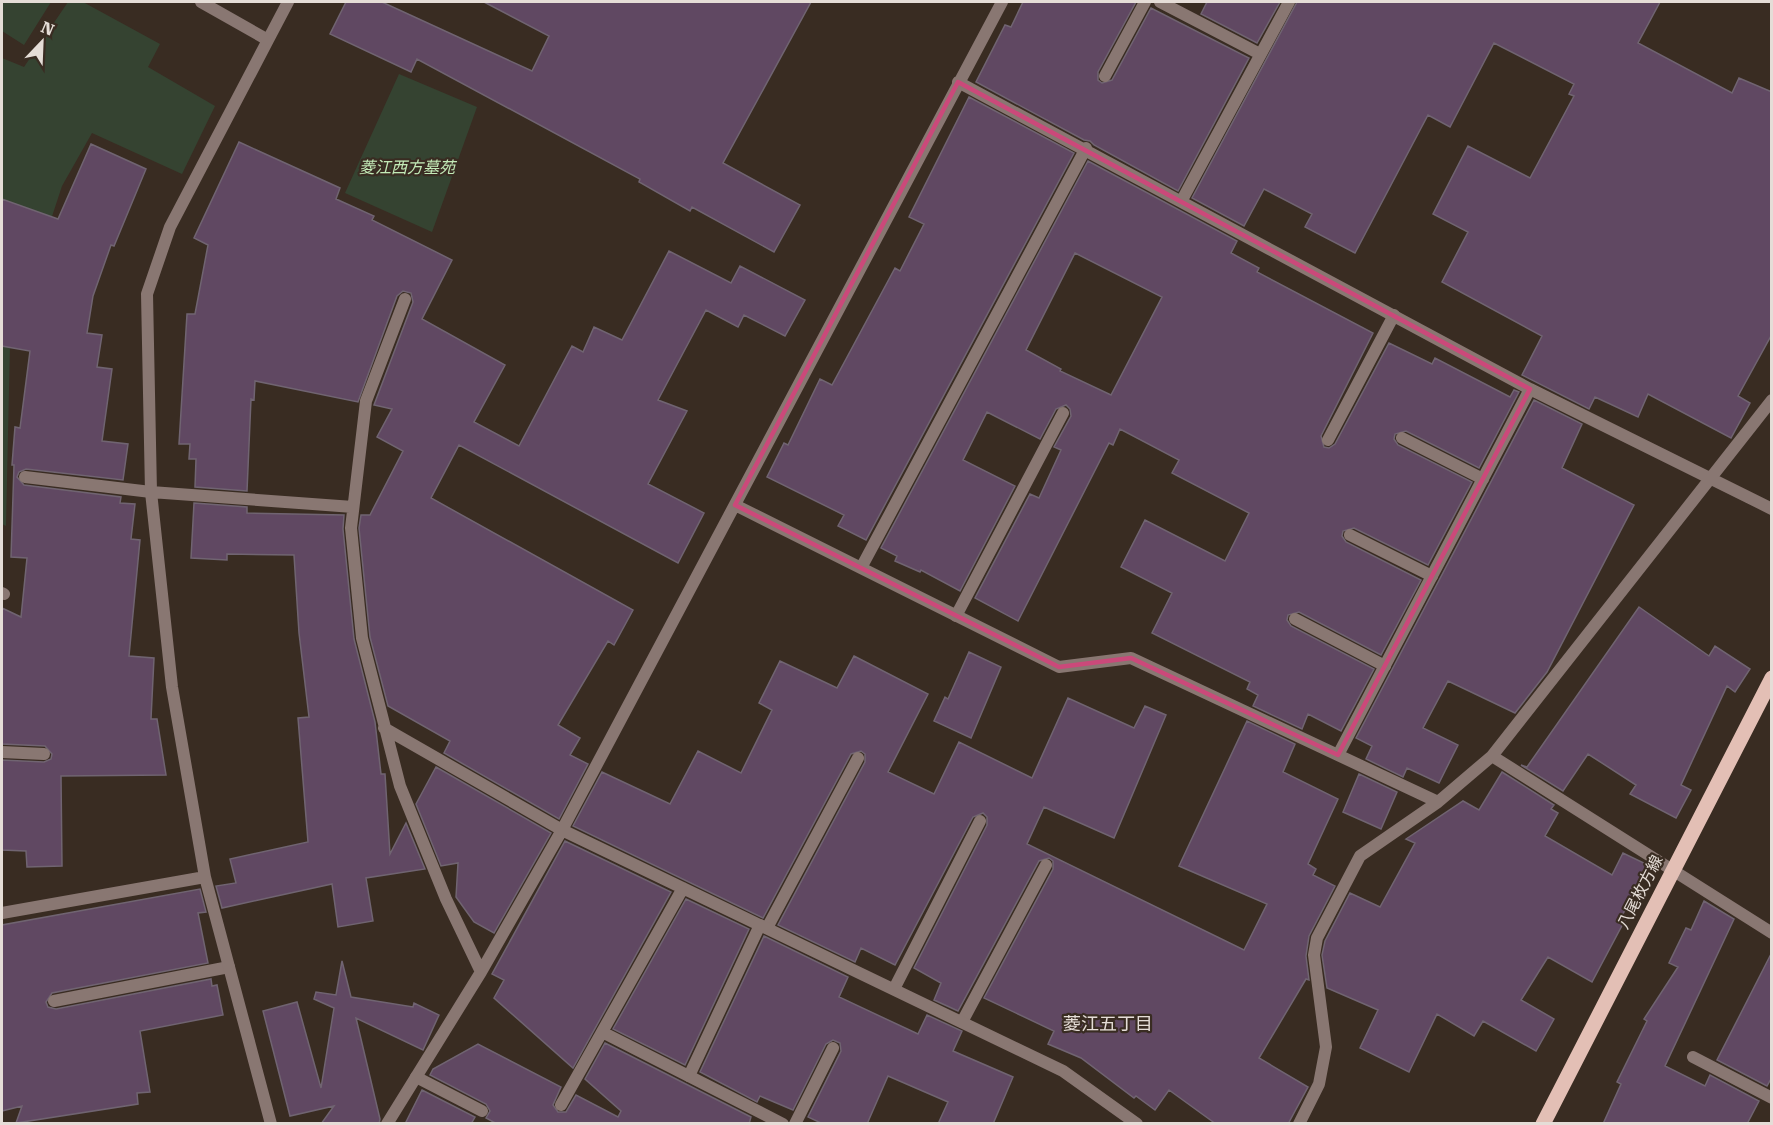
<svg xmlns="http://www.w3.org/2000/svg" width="1773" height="1125" font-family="'Roboto Serif','Noto Sans JP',serif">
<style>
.green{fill:#354331}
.building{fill:#604862;stroke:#706471;stroke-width:1.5;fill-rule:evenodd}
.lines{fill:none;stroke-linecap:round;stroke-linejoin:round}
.service{stroke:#897772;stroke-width:12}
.minor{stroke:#897772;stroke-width:12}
.primary{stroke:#e3bfb5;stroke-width:15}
.marked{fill:none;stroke:#cb497a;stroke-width:4.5;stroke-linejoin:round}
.labels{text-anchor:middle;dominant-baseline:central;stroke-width:4.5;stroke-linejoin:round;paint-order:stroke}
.park-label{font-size:16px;font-style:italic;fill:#c2eab7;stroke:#392c22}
.street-label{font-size:16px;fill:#e5ddd7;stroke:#392c22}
.neighbourhood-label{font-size:18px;fill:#e5ddd7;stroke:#392c22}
</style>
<rect width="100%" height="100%" fill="#392c22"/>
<!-- green -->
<path class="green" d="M 2,2 L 51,2 L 24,45 L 2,31 Z
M 68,2 L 83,2 L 160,44 L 148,67 L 215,106 L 182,174 L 92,133 L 62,186 L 10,344 L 6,526 L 2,524 L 2,58 L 24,67 Z
M 399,74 L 477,107 L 432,232 L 345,193 Z"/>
<!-- building -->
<path class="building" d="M 346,2 L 382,2 L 532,71 L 549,36 L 484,2 L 811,2 L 723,163 L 800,205 L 774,252 L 692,207 L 690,211 L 639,182 L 640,179 L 417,59 L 411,72 L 330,34 Z
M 1023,2 L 1136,2 L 1098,72 L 1098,80 L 1102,83 L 1112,80 L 1151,8 L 1249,58 L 1178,191 L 1094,145 L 1090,141 L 1084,140 L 976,82 L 1005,25 L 1011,27 Z
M 1207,2 L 1280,2 L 1257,43 L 1201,14 Z
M 1297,2 L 1660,2 L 1638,43 L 1732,93 L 1739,78 L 1772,92 L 1772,334 L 1738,396 L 1750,403 L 1731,438 L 1648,394 L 1638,417 L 1595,397 L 1589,409 L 1522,375 L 1542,336 L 1442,282 L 1468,232 L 1433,214 L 1468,146 L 1530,178 L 1574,96 L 1569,94 L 1574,84 L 1494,43 L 1450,127 L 1428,115 L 1355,253 L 1305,227 L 1312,214 L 1264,189 L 1244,226 L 1192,198 Z
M 969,97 L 1074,153 L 866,540 L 838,526 L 844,515 L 767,477 L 784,443 L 788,445 L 820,379 L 832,385 L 895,268 L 900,271 L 924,224 L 909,217 Z
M 239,142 L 340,188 L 336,199 L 374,216 L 372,220 L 452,260 L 422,319 L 505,365 L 474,422 L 519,446 L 572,346 L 583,352 L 594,327 L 622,340 L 669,251 L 731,283 L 740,266 L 805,300 L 785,336 L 744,315 L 738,327 L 706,310 L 658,400 L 687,411 L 648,484 L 704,513 L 678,563 L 459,445 L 431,498 L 633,610 L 614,645 L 608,641 L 558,725 L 580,738 L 570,755 L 588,764 L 559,819 L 444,753 L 450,741 L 388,706 L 370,637 L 359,528 L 361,515 L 370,515 L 403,451 L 377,437 L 392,409 L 374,405 L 413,302 L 411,293 L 403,291 L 397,296 L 358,402 L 255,381 L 254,400 L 251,399 L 247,491 L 195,487 L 196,459 L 189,459 L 190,444 L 179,444 L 187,314 L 195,314 L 208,245 L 194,238 Z
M 91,144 L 146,169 L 114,246 L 111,245 L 93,296 L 87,333 L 102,335 L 97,367 L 112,369 L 102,441 L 128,444 L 123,480 L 26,469 L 19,472 L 17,477 L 24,485 L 121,497 L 120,503 L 135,504 L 131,539 L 140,540 L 129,656 L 154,658 L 151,719 L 157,719 L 166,775 L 61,776 L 62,866 L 27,867 L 26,851 L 2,850 L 2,760 L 44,762 L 51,759 L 52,754 L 45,746 L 2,744 L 2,608 L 21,617 L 27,558 L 11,557 L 14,465 L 12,465 L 15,427 L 20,428 L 30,351 L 2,346 L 2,199 L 58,219 Z
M 1088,161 L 1237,241 L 1231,253 L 1259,268 L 1257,272 L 1373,333 L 1321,436 L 1324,447 L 1329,448 L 1335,444 L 1389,343 L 1432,364 L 1435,358 L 1510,397 L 1514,390 L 1519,392 L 1479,468 L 1406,431 L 1395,434 L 1394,439 L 1398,445 L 1472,482 L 1428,565 L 1354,528 L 1343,531 L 1342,536 L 1346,542 L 1421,580 L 1381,655 L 1299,612 L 1288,615 L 1287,620 L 1291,626 L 1374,669 L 1341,731 L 1308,714 L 1302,729 L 1253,706 L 1258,695 L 1247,689 L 1250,682 L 1152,633 L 1172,593 L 1121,567 L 1145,520 L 1225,561 L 1249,513 L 1172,473 L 1179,460 L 1120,429 L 1113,445 L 1109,443 L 1018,621 L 975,598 L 1030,494 L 1039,498 L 1061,450 L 1054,447 L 1071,416 L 1070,409 L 1066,405 L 1056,409 L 1040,439 L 987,412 L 963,460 L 1015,486 L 960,591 L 921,570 L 920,572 L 895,561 L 897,556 L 881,548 ZM 1075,253 L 1162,297 L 1111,395 L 1060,371 L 1061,369 L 1026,350 Z
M 1534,400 L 1582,424 L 1562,468 L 1634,505 L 1547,672 L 1515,713 L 1448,681 L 1423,728 L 1458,745 L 1439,783 L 1407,768 L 1403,777 L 1366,759 L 1372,746 L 1356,738 Z
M 194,503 L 247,507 L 247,513 L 344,515 L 343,529 L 354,639 L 375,722 L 381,774 L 385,774 L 390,854 L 406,823 L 425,869 L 366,878 L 373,921 L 338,927 L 332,884 L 222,908 L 216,886 L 236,883 L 230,859 L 308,842 L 298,718 L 309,717 L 299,633 L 294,555 L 227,554 L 227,560 L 191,558 Z
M 1639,607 L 1709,656 L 1715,646 L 1750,669 L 1735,692 L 1727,686 L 1681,785 L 1691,790 L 1676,818 L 1630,794 L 1636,785 L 1588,754 L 1563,791 L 1521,765 L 1527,767 Z
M 969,652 L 1001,667 L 971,738 L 934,721 L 945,697 L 948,699 Z
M 854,656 L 928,694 L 888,772 L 934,794 L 959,742 L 1032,778 L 1068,698 L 1134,728 L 1145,706 L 1166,715 L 1114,838 L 1044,807 L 1027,844 L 1244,950 L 1267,904 L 1179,866 L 1247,721 L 1295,744 L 1283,772 L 1338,799 L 1308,864 L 1316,869 L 1313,875 L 1335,886 L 1309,936 L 1306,956 L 1309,980 L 1306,979 L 1259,1058 L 1308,1087 L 1288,1124 L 1216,1124 L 1169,1090 L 1155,1110 L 1136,1096 L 1134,1098 L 1081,1058 L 1048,1044 L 1054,1031 L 984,998 L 1053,869 L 1053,861 L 1049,858 L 1039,861 L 958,1011 L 934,1000 L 941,983 L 914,968 L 987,825 L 987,817 L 983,813 L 973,817 L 895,965 L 861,948 L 855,962 L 778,925 L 865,762 L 865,754 L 861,751 L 851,754 L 763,918 L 573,826 L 602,772 L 670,804 L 698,751 L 741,773 L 772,710 L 759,703 L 780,661 L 837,688 Z
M 436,767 L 551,833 L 494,933 L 474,922 L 456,897 L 458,863 L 441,866 L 416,804 Z
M 1502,772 L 1554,805 L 1551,809 L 1558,813 L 1545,836 L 1612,875 L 1623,853 L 1648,865 L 1622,916 L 1626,918 L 1592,982 L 1548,957 L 1521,1000 L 1554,1019 L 1536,1051 L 1483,1021 L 1474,1036 L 1437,1014 L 1409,1072 L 1360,1048 L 1378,1010 L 1327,988 L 1322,955 L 1325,941 L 1350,893 L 1380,907 L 1415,843 L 1406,839 L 1463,801 L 1479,810 Z
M 1359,774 L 1397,792 L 1381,829 L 1343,812 Z
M 565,841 L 671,892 L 573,1068 L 494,998 L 504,980 L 492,974 Z
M 200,889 L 206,912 L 198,913 L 208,963 L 52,993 L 46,1002 L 48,1007 L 56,1009 L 211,979 L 212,986 L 217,985 L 223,1015 L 140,1031 L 150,1092 L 137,1093 L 138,1104 L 16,1123 L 22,1106 L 2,1111 L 2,925 Z
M 686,899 L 749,929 L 685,1065 L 613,1029 Z
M 1704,901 L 1734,919 L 1665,1066 L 1705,1086 L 1710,1075 L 1759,1101 L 1747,1124 L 1603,1124 L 1621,1084 L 1617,1082 L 1647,1021 L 1644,1019 L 1678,967 L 1669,963 L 1686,928 L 1691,930 Z
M 764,936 L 848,977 L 839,997 L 918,1034 L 927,1015 L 962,1031 L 953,1051 L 1013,1077 L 993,1124 L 938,1124 L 948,1102 L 888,1076 L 867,1124 L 823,1124 L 808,1117 L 841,1051 L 840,1043 L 833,1040 L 826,1044 L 793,1110 L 760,1096 L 757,1102 L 700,1072 Z
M 1772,952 L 1772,1077 L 1767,1086 L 1717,1060 Z
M 342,961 L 351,997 L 413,1007 L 414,1003 L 439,1015 L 423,1050 L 356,1018 L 380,1119 L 379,1124 L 321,1124 L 334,1106 L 290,1116 L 263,1011 L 297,1002 L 321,1088 L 334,1008 L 314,999 L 316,992 L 336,995 Z
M 605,1043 L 751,1117 L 749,1124 L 497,1124 L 486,1118 L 490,1111 L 486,1104 L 430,1075 L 433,1069 L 478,1044 L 561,1087 L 553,1105 L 558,1112 L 566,1112 L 576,1095 L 618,1117 L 621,1111 L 585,1079 Z
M 422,1090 L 475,1117 L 471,1124 L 405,1124 Z"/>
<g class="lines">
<!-- service -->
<path class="service" d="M 1402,438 L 1483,479
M 1328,440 L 1394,315
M 25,477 L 151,492
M 1350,535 L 1432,576
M 956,616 L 1063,413
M 1295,619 L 1385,666
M 767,928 L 858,758
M 54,1001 L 229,967
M 962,1022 L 1046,865
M 689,1076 L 760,925
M 416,1077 L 482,1111"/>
<!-- minor -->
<path class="minor" d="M 201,2 L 268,40 L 170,227 L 147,294 L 151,492 L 172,687 L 205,877 L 271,1124
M 1160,2 L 1260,54
M 268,40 L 288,2
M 1105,76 L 1145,2
M 958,82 L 1530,389 L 1772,509
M 1182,200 L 1289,2
M 405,299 L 366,401 L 351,528 L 362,638 L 400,786 L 446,899 L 481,972
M 151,492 L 353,507
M 735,505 L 1059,667 L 1131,658 L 1438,802 L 1492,756 L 1772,933
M 861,568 L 1086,148
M 2,593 L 4,594
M 384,728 L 562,830 L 1063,1071 L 1137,1124
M 2,752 L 44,754
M 1338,755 L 1530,389
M 1492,756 L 1772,400
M 2,913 L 205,877
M 894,989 L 980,821
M 602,1032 L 783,1124
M 1693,1057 L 1772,1098
M 561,1105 L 683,888
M 387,1124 L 481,972 L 562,830 L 1002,2
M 795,1124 L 833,1048
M 1299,1124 L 1319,1084 L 1326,1047 L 1314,955 L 1317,938 L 1360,856 L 1438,802"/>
<!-- primary -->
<path class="primary" d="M 1543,1124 L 1772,678"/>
</g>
<!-- marked area -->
<path class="marked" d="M 958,82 L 1530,389 L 1338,755 L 1131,658 L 1059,667 L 735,505 Z"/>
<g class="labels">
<!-- park labels -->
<g class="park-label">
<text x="407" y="167">菱江西方墓苑</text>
</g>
<!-- street labels -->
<g class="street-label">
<text transform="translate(1640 892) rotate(-63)">八尾枚方線</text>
</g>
<!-- neighbourhood labels -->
<g class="neighbourhood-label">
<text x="1108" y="1023">菱江五丁目</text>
</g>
</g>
<!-- border -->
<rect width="1773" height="1125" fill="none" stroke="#e5ddd7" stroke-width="6"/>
<!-- north arrow -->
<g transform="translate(42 42) rotate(23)" stroke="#392c22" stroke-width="4.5" paint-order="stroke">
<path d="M0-4.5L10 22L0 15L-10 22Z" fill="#e5ddd7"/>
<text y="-9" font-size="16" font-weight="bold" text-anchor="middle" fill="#e5ddd7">N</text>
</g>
</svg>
